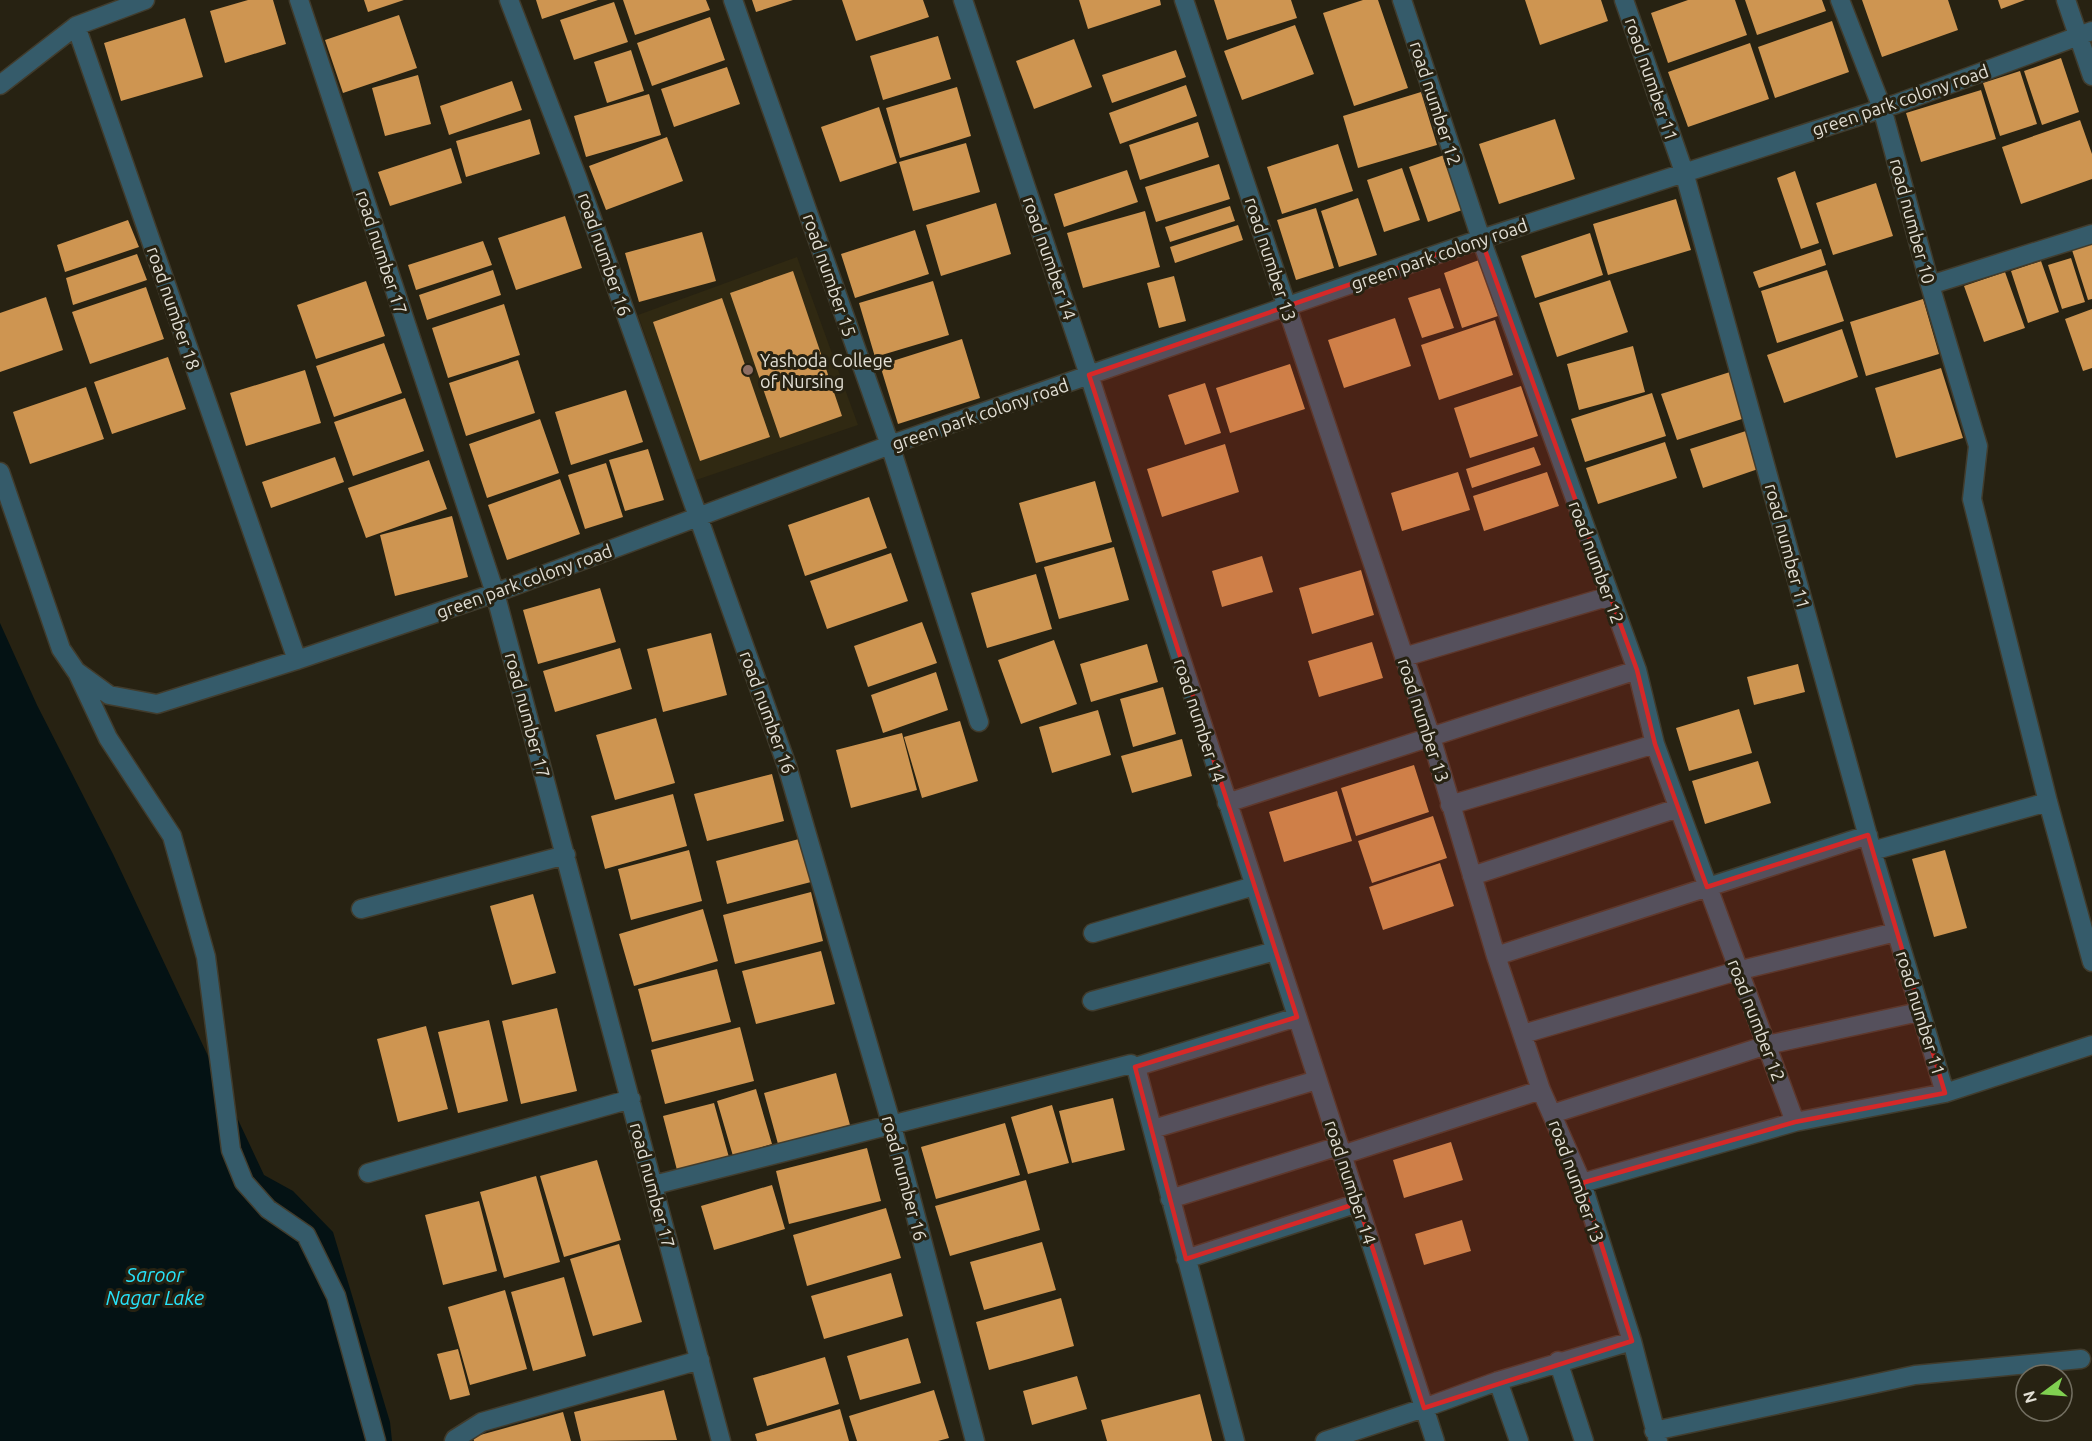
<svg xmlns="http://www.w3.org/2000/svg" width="2092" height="1441" font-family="Ubuntu,sans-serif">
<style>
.built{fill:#302912}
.water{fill:#041214}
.building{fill:#ce9551}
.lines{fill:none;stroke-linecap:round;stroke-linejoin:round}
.minor-casing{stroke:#413c2d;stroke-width:21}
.minor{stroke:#355b6a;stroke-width:18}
.marked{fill:#d62828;fill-opacity:0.2;stroke:#d62828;stroke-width:4.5;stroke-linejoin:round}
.education-dot{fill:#8d6e63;stroke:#272212;stroke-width:2}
.labels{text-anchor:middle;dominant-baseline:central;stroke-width:6;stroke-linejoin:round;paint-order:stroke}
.street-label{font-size:18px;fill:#e2dfd5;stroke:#272212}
.poi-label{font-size:18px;fill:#e2dfd5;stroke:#272212;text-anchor:start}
.water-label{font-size:20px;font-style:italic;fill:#27e3fa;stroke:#272212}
</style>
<rect width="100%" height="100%" fill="#272212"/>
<!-- built -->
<path class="built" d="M 797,257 L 858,425 L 696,480 L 638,315 Z"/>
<!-- water -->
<path class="water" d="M 0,623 L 37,705 L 113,854 L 264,1175 L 293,1191 L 333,1232 L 390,1422 L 392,1441 L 0,1441 Z"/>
<!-- building -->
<path class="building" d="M 248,0 L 273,0 L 286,44 L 225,63 L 210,11 Z
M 364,0 L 404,0 L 368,12 Z
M 536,0 L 598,0 L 542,19 Z
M 623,0 L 706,0 L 710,10 L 635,35 Z
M 752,0 L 793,0 L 756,12 Z
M 842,0 L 923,0 L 929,17 L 856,41 Z
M 1079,0 L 1160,0 L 1161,5 L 1088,29 Z
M 1214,0 L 1291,0 L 1297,18 L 1227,40 Z
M 1363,0 L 1378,0 L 1408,88 L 1354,106 L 1323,13 Z
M 1525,0 L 1601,0 L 1608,21 L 1540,45 Z
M 1688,0 L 1735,0 L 1747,35 L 1668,63 L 1651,13 Z
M 1745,0 L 1822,0 L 1826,11 L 1757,35 Z
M 1862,0 L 1948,0 L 1958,30 L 1882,57 Z
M 1998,0 L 2025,0 L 2001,9 Z
M 614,2 L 628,42 L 574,60 L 560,20 Z
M 399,15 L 417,68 L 343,93 L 325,40 Z
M 710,17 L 725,60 L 652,86 L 637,43 Z
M 185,18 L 203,77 L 121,101 L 104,43 Z
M 1832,21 L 1849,72 L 1775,98 L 1758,47 Z
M 1295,25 L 1314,74 L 1242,100 L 1224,51 Z
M 938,36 L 951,79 L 883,100 L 870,56 Z
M 1074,39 L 1092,87 L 1034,109 L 1016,61 Z
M 1750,43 L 1769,99 L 1688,127 L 1668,72 Z
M 631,50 L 644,91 L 607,103 L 594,62 Z
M 1176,50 L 1186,77 L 1112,103 L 1102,75 Z
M 2061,58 L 2079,112 L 2042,125 L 2024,71 Z
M 727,67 L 740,104 L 674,127 L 661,89 Z
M 2020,71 L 2037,124 L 2000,136 L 1983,83 Z
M 418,75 L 431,124 L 385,136 L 372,88 Z
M 512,81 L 522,110 L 449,135 L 440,106 Z
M 1186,85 L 1197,116 L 1120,144 L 1109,113 Z
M 957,87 L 971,136 L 900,158 L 886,108 Z
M 1981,90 L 1996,139 L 1921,162 L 1906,113 Z
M 1421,92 L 1437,145 L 1358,168 L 1343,116 Z
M 649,94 L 661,135 L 586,157 L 574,116 Z
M 879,107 L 897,163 L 840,182 L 821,127 Z
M 530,119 L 540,154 L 466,177 L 456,141 Z
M 1555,119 L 1575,179 L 1499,204 L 1479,144 Z
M 2080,120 L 2092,154 L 2092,179 L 2021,204 L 2002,147 Z
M 1198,122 L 1209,157 L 1140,180 L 1129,145 Z
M 667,137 L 683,181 L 606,210 L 589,166 Z
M 966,143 L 980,192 L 913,211 L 899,162 Z
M 1338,144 L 1353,191 L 1282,214 L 1267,167 Z
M 451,148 L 462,183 L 390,206 L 378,172 Z
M 1447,154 L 1465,209 L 1428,222 L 1409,167 Z
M 1219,164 L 1230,199 L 1156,222 L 1145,187 Z
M 1402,168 L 1420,220 L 1384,232 L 1367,180 Z
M 1127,170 L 1138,202 L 1064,227 L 1054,194 Z
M 1795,171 L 1819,243 L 1801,249 L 1777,178 Z
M 1876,183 L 1893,236 L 1833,255 L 1816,203 Z
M 1358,198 L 1377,255 L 1339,267 L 1321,211 Z
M 1676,199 L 1691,250 L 1608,275 L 1593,224 Z
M 996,203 L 1011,254 L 941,276 L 926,225 Z
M 1230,206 L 1235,221 L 1170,242 L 1165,227 Z
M 1316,208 L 1334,268 L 1296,280 L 1277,220 Z
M 1145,211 L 1160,267 L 1083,288 L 1067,233 Z
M 565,216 L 582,268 L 516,290 L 498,238 Z
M 128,220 L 139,247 L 65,272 L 57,245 Z
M 1238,225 L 1243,240 L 1175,263 L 1170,247 Z
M 915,230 L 929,274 L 855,298 L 841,254 Z
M 702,232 L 716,281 L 639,302 L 625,253 Z
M 1590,233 L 1603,275 L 1535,298 L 1521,256 Z
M 483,241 L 492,265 L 416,290 L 408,265 Z
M 2092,244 L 2092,299 L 2088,300 L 2072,250 Z
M 1821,249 L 1826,265 L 1759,288 L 1753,272 Z
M 137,254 L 147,280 L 73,305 L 66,278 Z
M 2071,258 L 2085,302 L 2062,309 L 2048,265 Z
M 1479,260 L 1498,316 L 1462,328 L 1444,273 Z
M 2041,261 L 2059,312 L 2028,323 L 2011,271 Z
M 493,270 L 501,295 L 427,320 L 419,295 Z
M 1827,270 L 1844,321 L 1777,343 L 1761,291 Z
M 793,271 L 842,416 L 780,438 L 730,293 Z
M 2005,272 L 2025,328 L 1984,342 L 1964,286 Z
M 1174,276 L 1186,321 L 1159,328 L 1147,283 Z
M 1610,280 L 1628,332 L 1557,357 L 1539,303 Z
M 366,281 L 385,336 L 316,359 L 297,305 Z
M 933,281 L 949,335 L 875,357 L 859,303 Z
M 146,287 L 164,339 L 90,364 L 72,312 Z
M 1440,288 L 1454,328 L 1422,338 L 1408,298 Z
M 46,297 L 63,350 L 0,372 L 0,313 Z
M 722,298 L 770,437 L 700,461 L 653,322 Z
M 1923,299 L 1939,354 L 1866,376 L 1850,322 Z
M 504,304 L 520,355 L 448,378 L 432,328 Z
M 2092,309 L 2092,368 L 2083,371 L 2065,319 Z
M 1395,318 L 1411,366 L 1344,388 L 1328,340 Z
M 1495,320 L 1513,375 L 1439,400 L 1421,345 Z
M 1842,329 L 1858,377 L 1784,403 L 1767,355 Z
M 962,339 L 980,398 L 898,424 L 880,365 Z
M 384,343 L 402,393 L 334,417 L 316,366 Z
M 1633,346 L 1645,392 L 1579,410 L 1567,364 Z
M 168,357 L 186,409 L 112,434 L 94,382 Z
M 518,360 L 535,413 L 466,436 L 449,383 Z
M 1290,364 L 1305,409 L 1230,433 L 1216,388 Z
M 1941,368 L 1963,438 L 1896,458 L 1875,388 Z
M 305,370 L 321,423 L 246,446 L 230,393 Z
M 1730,372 L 1745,418 L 1677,440 L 1661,394 Z
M 1205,383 L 1221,433 L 1185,445 L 1168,395 Z
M 1521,386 L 1538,436 L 1470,458 L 1454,408 Z
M 86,387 L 104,439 L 30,464 L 13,412 Z
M 626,390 L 643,442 L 571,465 L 555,412 Z
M 1652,393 L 1666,436 L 1585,462 L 1571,419 Z
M 405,398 L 424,451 L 353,476 L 334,422 Z
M 540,419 L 559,473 L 487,498 L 469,444 Z
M 1749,430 L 1761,468 L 1703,488 L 1690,449 Z
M 1665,442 L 1677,478 L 1598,504 L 1586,468 Z
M 1225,444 L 1239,492 L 1162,517 L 1147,469 Z
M 1534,447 L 1541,465 L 1472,488 L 1466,469 Z
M 648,449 L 664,500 L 625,511 L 609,460 Z
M 335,457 L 344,482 L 271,508 L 262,482 Z
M 429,460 L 447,509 L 366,538 L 348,488 Z
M 606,463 L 623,517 L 585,529 L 568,475 Z
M 1458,472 L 1470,510 L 1402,531 L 1391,493 Z
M 1547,472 L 1559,506 L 1484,531 L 1473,496 Z
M 560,479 L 580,534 L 507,560 L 488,505 Z
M 1095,481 L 1112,542 L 1036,563 L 1019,503 Z
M 869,497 L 887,548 L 805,576 L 788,525 Z
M 452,516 L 468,577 L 395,596 L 380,535 Z
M 1114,547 L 1129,600 L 1059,619 L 1044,567 Z
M 891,553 L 908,601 L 827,629 L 810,581 Z
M 1262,556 L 1273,592 L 1222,607 L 1212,571 Z
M 1361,570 L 1374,615 L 1312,634 L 1299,588 Z
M 1036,574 L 1052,629 L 987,648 L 971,593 Z
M 600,588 L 616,642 L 538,664 L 523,610 Z
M 922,622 L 937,663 L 868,687 L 854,646 Z
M 711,633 L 727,695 L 663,712 L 647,649 Z
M 1054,640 L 1077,704 L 1021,724 L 998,660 Z
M 1372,642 L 1383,678 L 1319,697 L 1308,661 Z
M 1147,644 L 1158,682 L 1091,702 L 1080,664 Z
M 620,648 L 632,689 L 555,712 L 543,671 Z
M 1798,664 L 1805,692 L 1754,705 L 1747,677 Z
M 936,672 L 948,710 L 883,733 L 871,695 Z
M 1163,687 L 1176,734 L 1133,747 L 1120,699 Z
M 1739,709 L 1752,753 L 1689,771 L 1676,728 Z
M 1098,710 L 1111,755 L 1052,773 L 1039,727 Z
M 656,718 L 675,783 L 615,800 L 596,735 Z
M 960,721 L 978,781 L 922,798 L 904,737 Z
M 902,733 L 917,790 L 851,808 L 836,750 Z
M 1182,739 L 1192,776 L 1132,793 L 1121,756 Z
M 1758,761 L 1771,803 L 1705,824 L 1692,781 Z
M 1414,765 L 1429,812 L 1356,836 L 1341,788 Z
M 772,774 L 784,821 L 707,841 L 694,794 Z
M 1337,791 L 1352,841 L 1284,862 L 1269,812 Z
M 673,794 L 687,846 L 605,869 L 591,816 Z
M 1433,816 L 1447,858 L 1372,883 L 1358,841 Z
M 799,839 L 811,882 L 727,904 L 716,861 Z
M 689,850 L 702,901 L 631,920 L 618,869 Z
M 1945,850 L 1967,928 L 1934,937 L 1912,859 Z
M 1440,863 L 1454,906 L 1383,930 L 1369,887 Z
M 811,892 L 823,941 L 735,964 L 723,915 Z
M 533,894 L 556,973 L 512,985 L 490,906 Z
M 703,909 L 718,961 L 634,986 L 619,934 Z
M 821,951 L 835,1004 L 756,1024 L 742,971 Z
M 717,969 L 731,1022 L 652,1042 L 638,989 Z
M 557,1008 L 577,1091 L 521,1104 L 502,1021 Z
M 489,1020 L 508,1101 L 458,1113 L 438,1032 Z
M 426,1026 L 448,1109 L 398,1122 L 377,1039 Z
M 740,1027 L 754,1081 L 665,1104 L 651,1050 Z
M 836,1073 L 850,1125 L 778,1144 L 764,1093 Z
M 756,1089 L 772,1144 L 733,1156 L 717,1101 Z
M 1113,1098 L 1125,1150 L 1072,1163 L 1059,1111 Z
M 714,1103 L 730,1161 L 678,1174 L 663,1116 Z
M 1052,1105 L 1069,1163 L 1028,1174 L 1011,1117 Z
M 1005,1123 L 1020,1175 L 936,1199 L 921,1147 Z
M 1451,1142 L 1463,1180 L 1404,1198 L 1393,1160 Z
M 867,1148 L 881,1201 L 789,1224 L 776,1171 Z
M 597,1160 L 621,1240 L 564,1257 L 540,1176 Z
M 536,1176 L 560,1262 L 504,1278 L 480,1192 Z
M 1026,1180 L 1040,1230 L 950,1256 L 935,1206 Z
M 772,1185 L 785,1229 L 714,1250 L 701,1206 Z
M 479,1201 L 497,1271 L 443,1285 L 425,1215 Z
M 886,1208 L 901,1258 L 807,1286 L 793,1235 Z
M 1462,1220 L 1471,1251 L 1424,1265 L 1415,1234 Z
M 1042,1242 L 1056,1290 L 984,1310 L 970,1262 Z
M 619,1244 L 642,1322 L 593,1336 L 570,1259 Z
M 891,1273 L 903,1316 L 824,1339 L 811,1296 Z
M 564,1277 L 586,1356 L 533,1371 L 511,1292 Z
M 505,1290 L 527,1369 L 470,1385 L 448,1307 Z
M 1061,1298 L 1074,1346 L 989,1370 L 976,1322 Z
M 908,1338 L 921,1383 L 860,1400 L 847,1356 Z
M 458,1349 L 470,1395 L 450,1400 L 437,1354 Z
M 825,1357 L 839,1404 L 767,1426 L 753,1378 Z
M 1077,1376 L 1087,1409 L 1032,1425 L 1023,1391 Z
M 664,1390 L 677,1440 L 581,1441 L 574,1412 Z
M 934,1390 L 949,1438 L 938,1441 L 857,1441 L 849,1416 Z
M 1200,1394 L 1212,1441 L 1107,1441 L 1101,1420 Z
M 840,1409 L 849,1441 L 757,1441 L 755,1434 Z
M 563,1412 L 571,1441 L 474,1441 L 473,1437 Z"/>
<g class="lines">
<!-- minor casing -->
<g class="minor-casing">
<path id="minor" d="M 145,0 L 76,26 L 297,660
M 299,0 L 495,593 L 721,1441
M 509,0 L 577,177 L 787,766 L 892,1126 L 975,1441
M 733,0 L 890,445 L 979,722
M 963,0 L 1089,375 L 1435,1441
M 1184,0 L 1431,737 L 1496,956 L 1541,1090 L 1582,1183 L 1632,1341 L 1658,1441
M 1402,0 L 1481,239 L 1637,670 L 1655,744 L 1795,1122
M 1624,0 L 1684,172 L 1872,851 L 1945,1093
M 1840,0 L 1882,108 L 1930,285 L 1978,446 L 1972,499 L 2048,802 L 2092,962
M 2066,0 L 2092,76
M 0,85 L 76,26
M 1930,285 L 2092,234
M 0,472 L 61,649 L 76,671 L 109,695 L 157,704 L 297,660 L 495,593 L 890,445 L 1089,375 L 1481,239 L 1896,104 L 2092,31
M 1404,657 L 1610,596
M 77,672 L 108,738 L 172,836 L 206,957 L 231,1150 L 244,1182 L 268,1209 L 306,1235 L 336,1296 L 376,1441
M 1227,803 L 1637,670
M 1450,805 L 1655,744
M 1872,851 L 2048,802
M 1472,876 L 1678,808
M 361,909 L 566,855
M 1093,933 L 1254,886
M 1496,956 L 1868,835
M 1092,1001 L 1275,951
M 1523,1034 L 1737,971 L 1896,932
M 1135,1067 L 1297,1017
M 1552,1114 L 1767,1045 L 1919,1012
M 1153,1129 L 1317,1080
M 1342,1155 L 1541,1090
M 368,1173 L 631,1099
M 1582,1183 L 1795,1122 L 1945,1093 L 2092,1045
M 654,1185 L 1131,1064 L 1137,1071 L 1235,1441
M 1170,1199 L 1339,1146
M 1186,1259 L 1358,1203
M 1558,1361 L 1584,1441
M 1498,1381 L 1519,1441
M 1654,1431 L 1915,1375 L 2081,1359
M 454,1441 L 455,1439 L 482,1422 L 700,1360
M 1325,1441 L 1424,1408 L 1498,1381 L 1632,1341"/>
</g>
<!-- minor -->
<use href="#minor" class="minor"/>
</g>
<!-- marked area -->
<path class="marked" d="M 1481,239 L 1637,670 L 1655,744 L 1707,887 L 1868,835 L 1945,1093 L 1795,1122 L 1582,1183 L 1632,1341 L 1424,1408 L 1358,1203 L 1186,1259 L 1135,1067 L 1297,1017 L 1089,375 Z"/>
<!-- markers -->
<circle class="education-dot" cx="748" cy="370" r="6"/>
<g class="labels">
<!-- street labels -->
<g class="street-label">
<text transform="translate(1652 79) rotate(71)">road number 11</text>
<text transform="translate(1900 100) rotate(-19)">green park colony road</text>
<text transform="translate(1436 103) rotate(72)">road number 12</text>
<text transform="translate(1913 221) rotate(75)">road number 10</text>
<text transform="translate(382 252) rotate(72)">road number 17</text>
<text transform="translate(605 254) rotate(71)">road number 16</text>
<text transform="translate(1439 254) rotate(-19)">green park colony road</text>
<text transform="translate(1050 258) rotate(71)">road number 14</text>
<text transform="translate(1271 259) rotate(72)">road number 13</text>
<text transform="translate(830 275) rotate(71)">road number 15</text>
<text transform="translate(174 308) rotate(71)">road number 18</text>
<text transform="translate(980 414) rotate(-19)">green park colony road</text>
<text transform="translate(1788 546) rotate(75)">road number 11</text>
<text transform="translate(1597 562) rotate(70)">road number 12</text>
<text transform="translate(524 581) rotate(-20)">green park colony road</text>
<text transform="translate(768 712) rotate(70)">road number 16</text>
<text transform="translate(528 715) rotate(75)">road number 17</text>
<text transform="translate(1200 720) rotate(72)">road number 14</text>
<text transform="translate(1424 720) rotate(72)">road number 13</text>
<text transform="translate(1921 1013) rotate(73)">road number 11</text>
<text transform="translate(1757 1020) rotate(69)">road number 12</text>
<text transform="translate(905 1178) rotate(75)">road number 16</text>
<text transform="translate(1577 1181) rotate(70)">road number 13</text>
<text transform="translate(1351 1182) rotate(72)">road number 14</text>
<text transform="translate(653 1185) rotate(75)">road number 17</text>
</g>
<!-- poi labels -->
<g class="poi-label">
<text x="760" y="360">Yashoda College<tspan x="760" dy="21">of Nursing</tspan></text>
</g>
<!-- water labels -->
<g class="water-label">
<text x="155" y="1274">Saroor<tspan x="155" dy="23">Nagar Lake</tspan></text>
</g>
</g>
<!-- north arrow -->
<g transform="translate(2044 1393) rotate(254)"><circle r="28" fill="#272212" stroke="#726e60" stroke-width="1.5"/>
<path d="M0-4.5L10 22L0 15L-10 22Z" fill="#80d051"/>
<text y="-9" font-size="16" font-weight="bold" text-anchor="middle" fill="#e2dfd5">N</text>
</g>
</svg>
